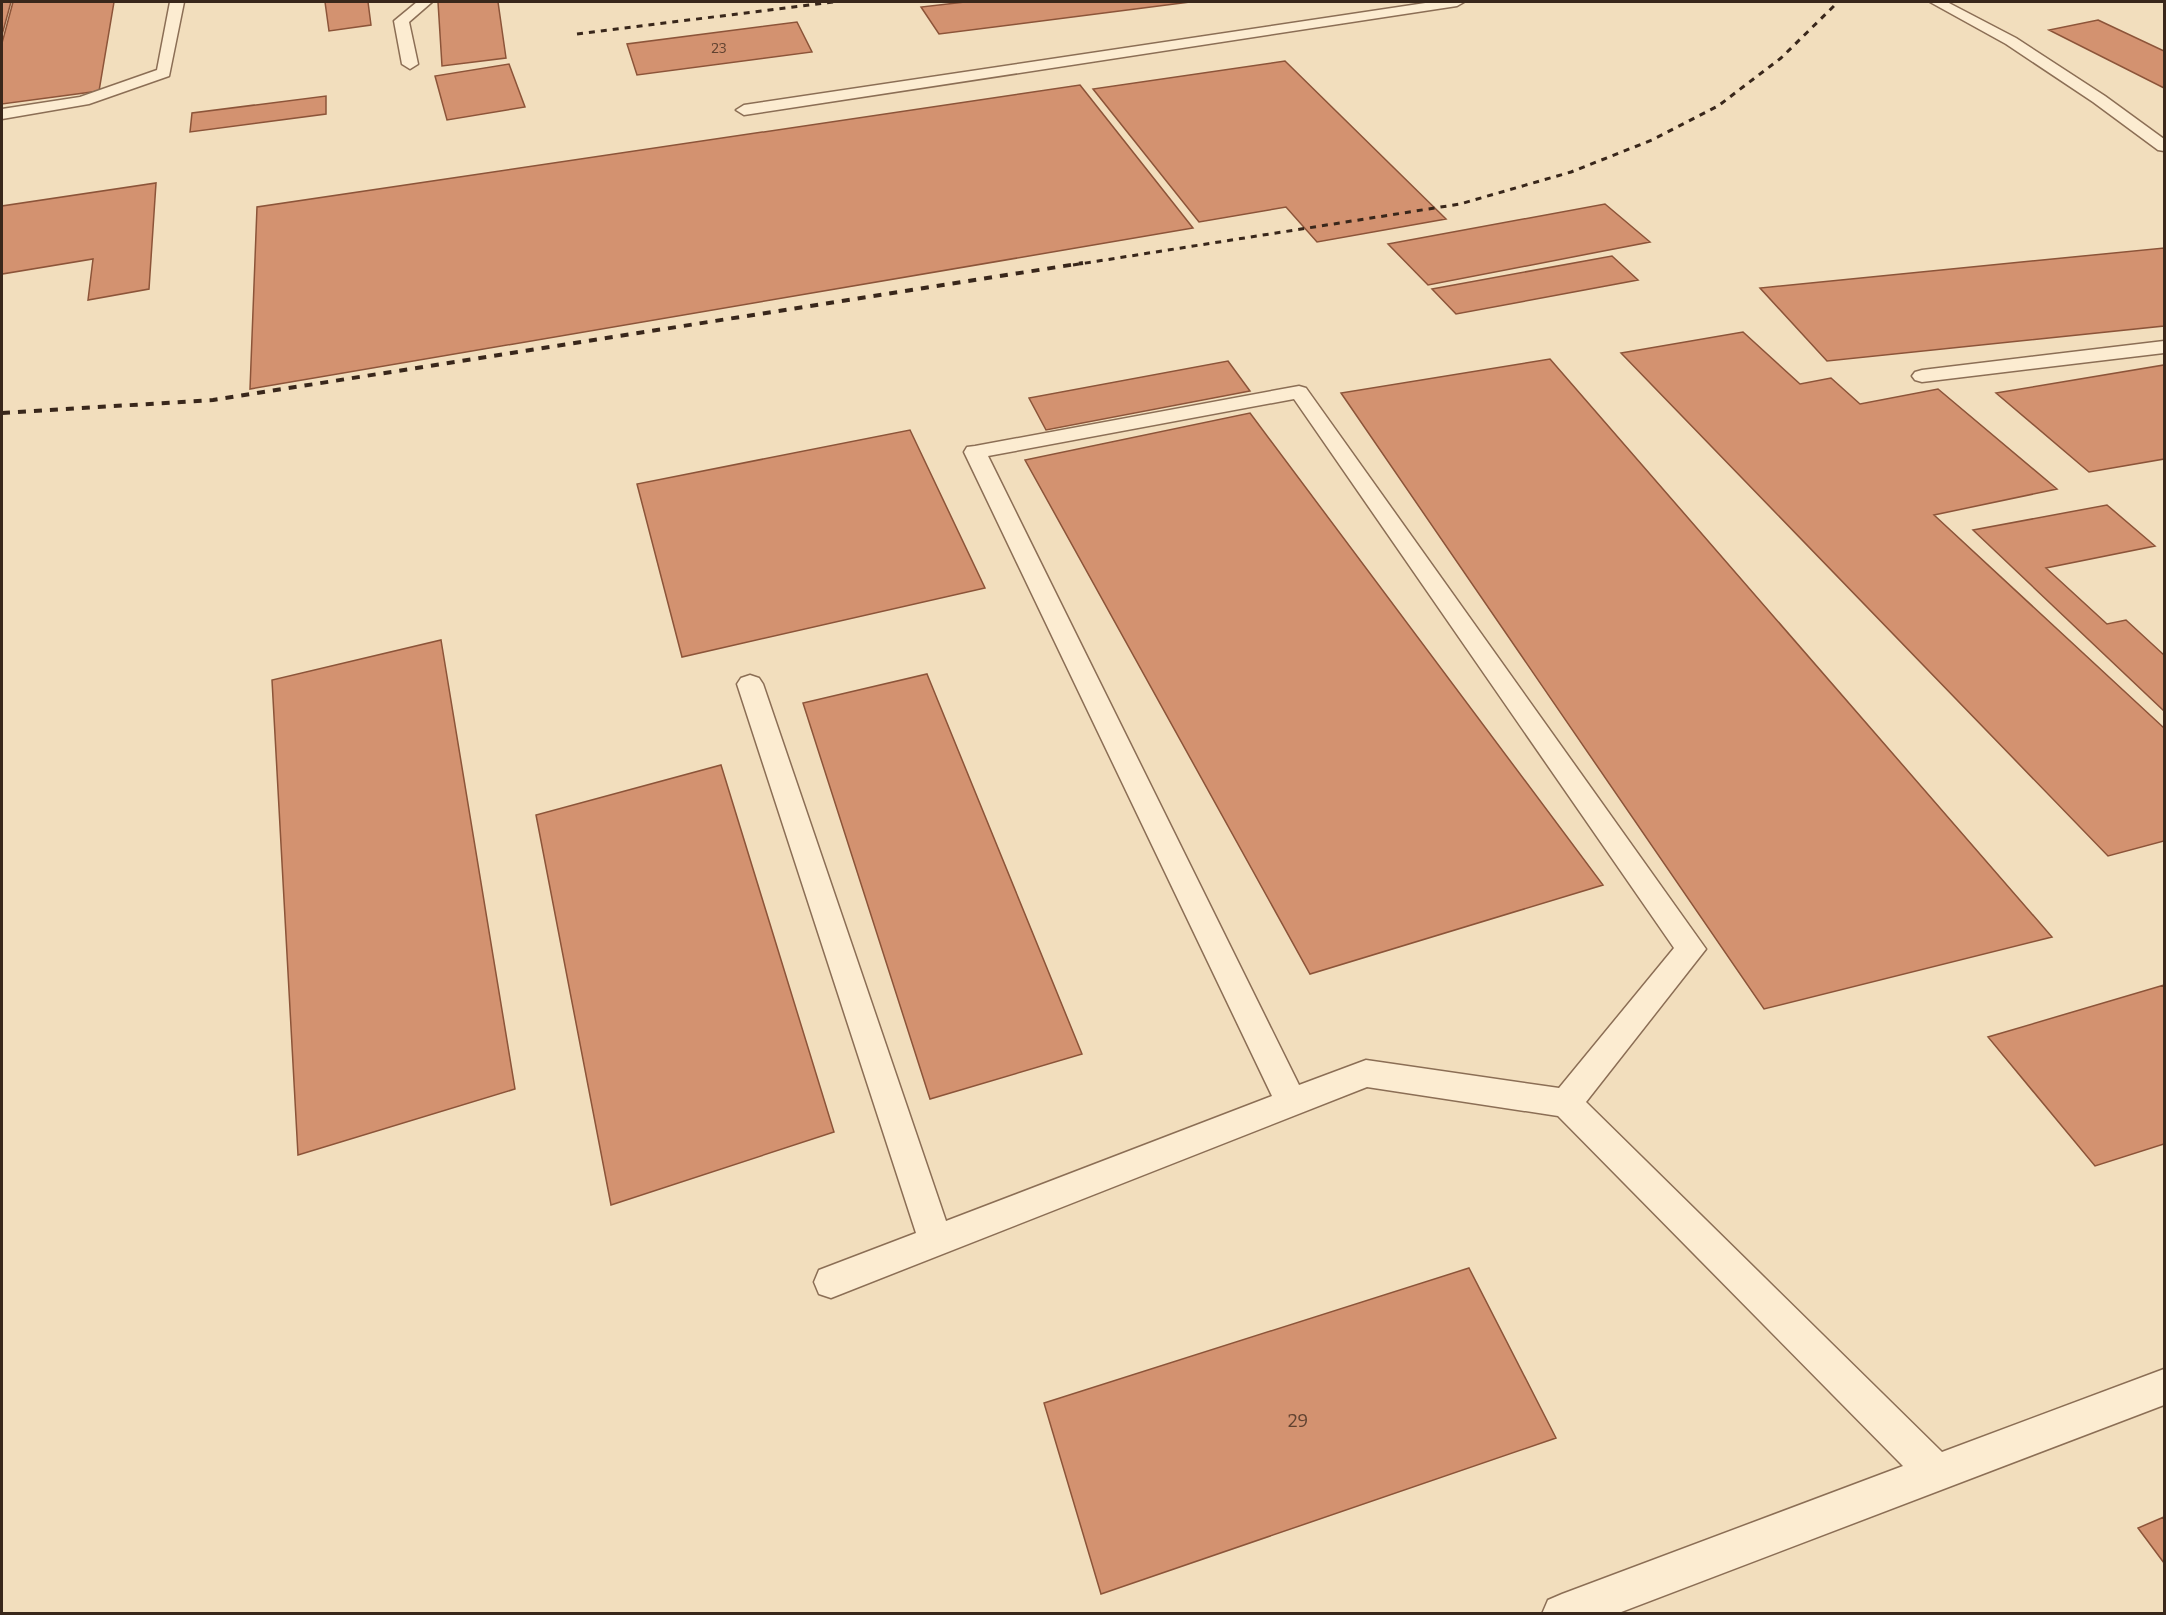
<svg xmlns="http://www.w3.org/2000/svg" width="2166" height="1615" font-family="Bitter,serif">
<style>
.building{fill:#d39270;stroke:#8c5439;stroke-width:1.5}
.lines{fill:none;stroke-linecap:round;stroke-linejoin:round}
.lane-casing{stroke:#8b6e55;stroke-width:3}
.lane{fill:#fcecd1;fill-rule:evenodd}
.rail-far1{stroke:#39271b;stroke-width:3;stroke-dasharray:6 6;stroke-linecap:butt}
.rail{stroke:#39271b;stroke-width:4;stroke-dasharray:8 8;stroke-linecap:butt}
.labels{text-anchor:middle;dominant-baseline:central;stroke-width:5;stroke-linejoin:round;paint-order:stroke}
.far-number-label{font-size:14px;fill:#604230}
.near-number-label{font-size:18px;fill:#604230}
</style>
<rect width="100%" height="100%" fill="#f2debd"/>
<!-- building -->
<path class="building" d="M 2,2 L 11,2 L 2,35 Z
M 13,2 L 114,2 L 99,91 L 2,104 L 2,43 Z
M 325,2 L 368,2 L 371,25 L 329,31 Z
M 438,2 L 498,2 L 506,58 L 442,66 Z
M 965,2 L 1190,2 L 939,34 L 921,7 Z
M 2098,20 L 2164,51 L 2164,88 L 2049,30 Z
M 797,22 L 812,52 L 637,75 L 627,44 Z
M 1285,61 L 1446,219 L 1317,242 L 1286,207 L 1199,222 L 1093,89 Z
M 509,64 L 525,107 L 447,120 L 435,76 Z
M 1080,85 L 1193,228 L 250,389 L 257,207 Z
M 326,96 L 326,114 L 190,132 L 192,113 Z
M 156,183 L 149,289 L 88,300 L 93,259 L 2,274 L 2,206 Z
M 1605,204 L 1650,242 L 1428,285 L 1388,244 Z
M 2164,248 L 2164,326 L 1827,361 L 1760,288 Z
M 1612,256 L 1638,280 L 1456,314 L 1432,289 Z
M 1743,332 L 1800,384 L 1831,378 L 1860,404 L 1938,389 L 2057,489 L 1934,515 L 2164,728 L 2164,841 L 2108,856 L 1621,353 Z
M 1550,359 L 2052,937 L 1764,1009 L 1341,393 Z
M 1228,361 L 1250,391 L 1046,430 L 1029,398 Z
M 2164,365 L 2164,459 L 2089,472 L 1996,393 Z
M 1250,413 L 1603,885 L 1310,974 L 1025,460 Z
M 910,430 L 985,588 L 682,657 L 637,484 Z
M 2107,505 L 2155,546 L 2046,568 L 2107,624 L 2126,620 L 2164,655 L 2164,711 L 1973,530 Z
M 441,640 L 515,1089 L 298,1155 L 272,680 Z
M 927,674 L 1082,1054 L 930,1099 L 803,703 Z
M 721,765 L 834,1132 L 611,1205 L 536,815 Z
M 2164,985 L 2164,1144 L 2095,1166 L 1988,1037 Z
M 1469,1268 L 1556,1438 L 1101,1594 L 1044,1403 Z
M 2164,1517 L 2164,1563 L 2138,1528 Z"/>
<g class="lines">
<!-- lane casing -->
<g class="lane-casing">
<path id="lane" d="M 170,2 L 184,2 L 169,76 L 89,104 L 2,119 L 2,109 L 80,97 L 157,70 Z
M 417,2 L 432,2 L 409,22 L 418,64 L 410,69 L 402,64 L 394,21 Z
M 1432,2 L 1464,2 L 1457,6 L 744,115 L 736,110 L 744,105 Z
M 1930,2 L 1947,2 L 2016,38 L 2105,96 L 2164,139 L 2164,151 L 2158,150 L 2093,102 L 2006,44 Z
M 2164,341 L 2164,353 L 1922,382 L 1915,380 L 1912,376 L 1915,372 L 1922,370 Z
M 1299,386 L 1306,388 L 1706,949 L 1586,1102 L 1942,1452 L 2164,1369 L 2164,1405 L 1616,1614 L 1542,1614 L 1548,1600 L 1562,1594 L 1903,1466 L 1558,1116 L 1367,1087 L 831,1298 L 819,1294 L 814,1282 L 819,1270 L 916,1233 L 737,684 L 741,678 L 750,675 L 759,678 L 763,684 L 946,1221 L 1272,1096 L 964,452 L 967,447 L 975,446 ZM 1294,399 L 1674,948 L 1559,1088 L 1366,1060 L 1299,1085 L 988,456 Z"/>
</g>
<!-- lane -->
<use href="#lane" class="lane"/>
<!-- rail-far1 -->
<path class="rail-far1" d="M 577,34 L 833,2
M 1073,265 L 1460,204 L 1571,172 L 1652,140 L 1718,106 L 1781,58 L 1838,2"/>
<!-- rail -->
<path class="rail" d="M 2,413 L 213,400 L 1083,263"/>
</g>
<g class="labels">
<!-- far-number labels -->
<g class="far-number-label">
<text x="719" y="48">23</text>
</g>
<!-- near-number labels -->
<g class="near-number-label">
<text x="1298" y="1421">29</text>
</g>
</g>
<!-- border -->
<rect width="2166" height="1615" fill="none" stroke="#39271b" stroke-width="6"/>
</svg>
